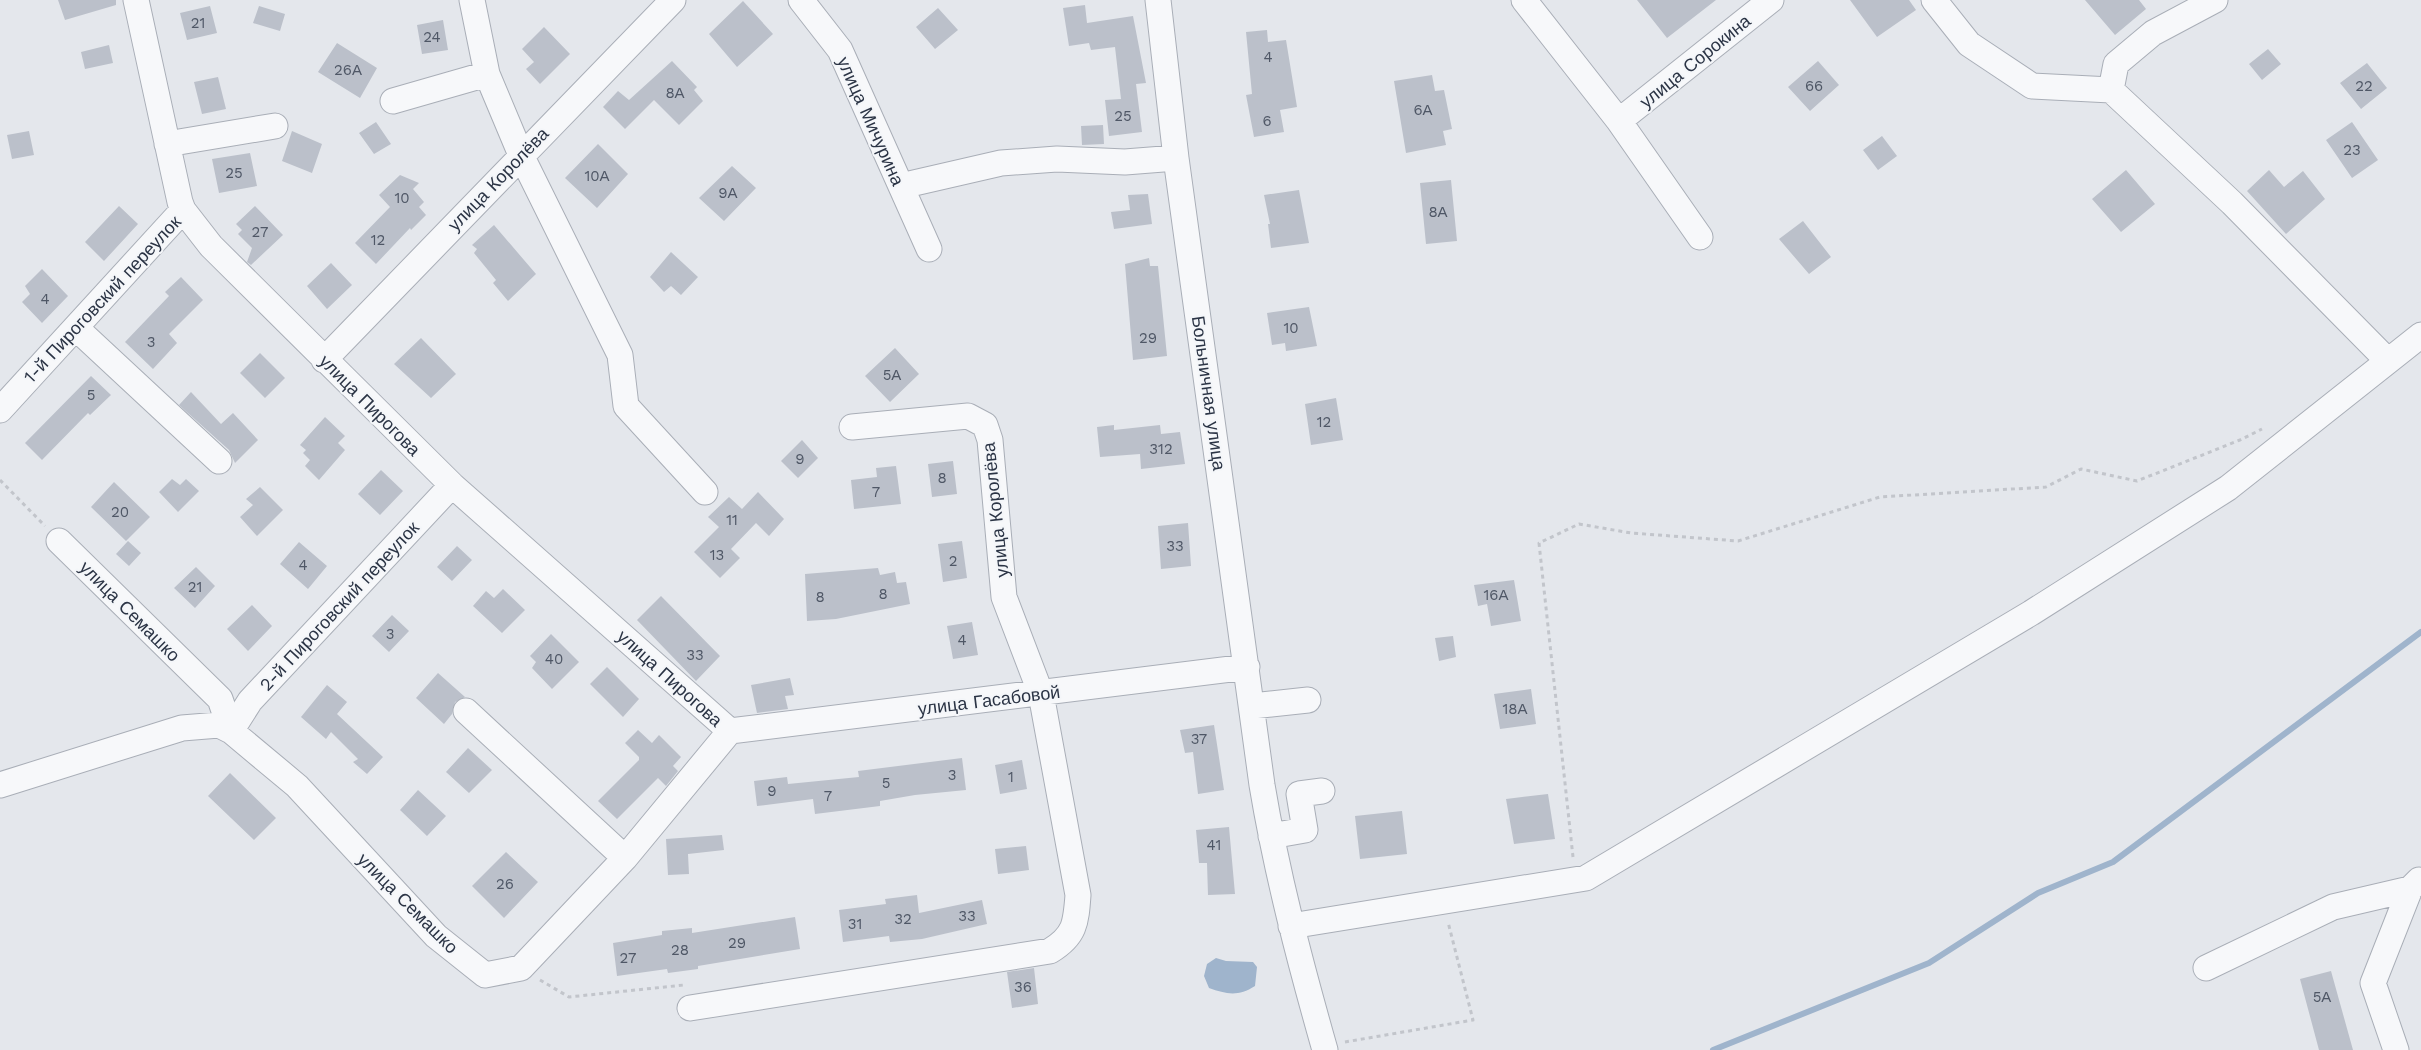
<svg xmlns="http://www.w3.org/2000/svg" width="2421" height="1050" font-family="'Work Sans',sans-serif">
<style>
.water{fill:#9fb4cc}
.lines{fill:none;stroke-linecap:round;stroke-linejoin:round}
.stream{stroke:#9fb4cc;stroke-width:6}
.building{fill:#bbc0ca}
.minor-casing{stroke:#a9aeb7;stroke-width:27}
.path{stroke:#c2c5cb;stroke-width:3;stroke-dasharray:4 4;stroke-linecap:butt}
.minor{stroke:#f7f8fa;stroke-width:25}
.labels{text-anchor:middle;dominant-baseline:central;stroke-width:4;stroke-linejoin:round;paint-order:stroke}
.number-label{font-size:15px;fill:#4f5766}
.street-label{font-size:18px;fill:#2b3445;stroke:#f4f6f9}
</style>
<rect width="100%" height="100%" fill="#e4e7ec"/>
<!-- water -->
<path class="water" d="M 1216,958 L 1226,961 L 1253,962 L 1257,967 L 1255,986 C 1238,997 1226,994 1209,988 L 1204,976 L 1207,964 Z"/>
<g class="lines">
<!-- stream -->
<path class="stream" d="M 1713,1050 L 1929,963 L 2038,893 L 2113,862 L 2421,632"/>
</g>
<!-- building -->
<path class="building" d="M 58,0 L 116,0 L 116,5 L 65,20 Z
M 1637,0 L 1716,0 L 1667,38 Z
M 1850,0 L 1909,0 L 1916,10 L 1877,37 Z
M 2085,0 L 2139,0 L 2146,9 L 2115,35 Z
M 743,1 L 773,34 L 737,67 L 709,34 Z
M 1085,5 L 1087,23 L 1133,16 L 1146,83 L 1136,84 L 1142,132 L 1109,136 L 1105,100 L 1121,99 L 1115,47 L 1091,50 L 1089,43 L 1069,46 L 1063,8 Z
M 210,6 L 217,33 L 187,40 L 180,13 Z
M 259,6 L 285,14 L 280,31 L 253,23 Z
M 938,8 L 958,30 L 935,49 L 916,27 Z
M 443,20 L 448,50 L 422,54 L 417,25 Z
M 544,27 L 570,54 L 540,84 L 526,69 L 534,62 L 522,49 Z
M 1267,30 L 1268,42 L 1286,40 L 1297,107 L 1280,110 L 1284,132 L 1254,137 L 1246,95 L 1252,94 L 1246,32 Z
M 337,43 L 377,68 L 360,98 L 318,72 Z
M 109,45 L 113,63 L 85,69 L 81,52 Z
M 2268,49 L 2281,64 L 2262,80 L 2249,64 Z
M 672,61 L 697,87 L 694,90 L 703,101 L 679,125 L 654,100 L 625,129 L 603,107 L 618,91 L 629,100 Z
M 1818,61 L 1839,85 L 1810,111 L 1788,87 Z
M 2367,63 L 2387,88 L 2361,109 L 2340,83 Z
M 1432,75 L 1435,91 L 1444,90 L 1452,129 L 1443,131 L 1446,145 L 1406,153 L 1394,81 Z
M 218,77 L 226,109 L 202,114 L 194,82 Z
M 376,122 L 391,144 L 374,154 L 359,133 Z
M 2352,122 L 2378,160 L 2352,178 L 2326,140 Z
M 1103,125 L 1104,144 L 1082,145 L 1081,126 Z
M 29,131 L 34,155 L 12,159 L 7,135 Z
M 292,131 L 322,144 L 312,173 L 282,161 Z
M 1882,136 L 1897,156 L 1878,170 L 1863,150 Z
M 598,144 L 628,174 L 597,208 L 565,178 Z
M 250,153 L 257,186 L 219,193 L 212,159 Z
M 732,166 L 756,188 L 724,221 L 699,198 Z
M 2126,170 L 2155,204 L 2121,232 L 2092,199 Z
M 2269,170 L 2284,187 L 2303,171 L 2325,199 L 2286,234 L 2247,191 Z
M 400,175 L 419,183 L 413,189 L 424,202 L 419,207 L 426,215 L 411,230 L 410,228 L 376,264 L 355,243 L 390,207 L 379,195 Z
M 1451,180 L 1457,241 L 1426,244 L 1420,183 Z
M 1299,190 L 1309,243 L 1271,248 L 1268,224 L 1270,224 L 1264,195 Z
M 1148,194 L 1152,224 L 1114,229 L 1111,212 L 1130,210 L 1128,195 Z
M 119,206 L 138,224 L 104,261 L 85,242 Z
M 255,206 L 283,235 L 251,265 L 247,262 L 252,248 L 238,234 L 242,230 L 236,224 Z
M 1803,221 L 1831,257 L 1809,274 L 1779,239 Z
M 494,225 L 536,274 L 508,301 L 493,283 L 496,280 L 474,253 L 477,249 L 472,245 Z
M 671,252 L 698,277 L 681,295 L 671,286 L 664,292 L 650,277 Z
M 1149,258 L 1150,266 L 1158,266 L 1167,356 L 1133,360 L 1125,264 Z
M 331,263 L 352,285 L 327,309 L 307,286 Z
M 42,269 L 68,296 L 42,323 L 22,302 L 30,294 L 25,286 Z
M 181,277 L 203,300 L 169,334 L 177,343 L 153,369 L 125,342 L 169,296 L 165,292 Z
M 1309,307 L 1317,346 L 1286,351 L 1285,343 L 1272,345 L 1267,313 Z
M 421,338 L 456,374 L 431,398 L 394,364 Z
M 895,348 L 919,374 L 890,402 L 865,376 Z
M 260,353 L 285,378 L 265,398 L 240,373 Z
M 91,376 L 111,395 L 90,415 L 88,413 L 42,460 L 25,443 Z
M 191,392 L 221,424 L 233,413 L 258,440 L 235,463 L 229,450 L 179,405 Z
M 1336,398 L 1343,440 L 1311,445 L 1305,404 Z
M 325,417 L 345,436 L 338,443 L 345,450 L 319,480 L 305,466 L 310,460 L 303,453 L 306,450 L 300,445 Z
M 1114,425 L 1114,430 L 1160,425 L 1161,434 L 1180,432 L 1185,464 L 1141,469 L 1140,454 L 1100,457 L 1097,427 Z
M 802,440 L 818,458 L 798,478 L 781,461 Z
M 953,461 L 957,494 L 932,497 L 928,464 Z
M 896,466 L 901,504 L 854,509 L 851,480 L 877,477 L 876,468 Z
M 381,470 L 403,491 L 380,515 L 358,494 Z
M 172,479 L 180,485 L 186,479 L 199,491 L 178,512 L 159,492 Z
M 114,482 L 150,517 L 126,541 L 91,507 Z
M 260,487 L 283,510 L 257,536 L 240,517 L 253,505 L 246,499 Z
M 758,492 L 784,519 L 769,536 L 756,523 L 731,549 L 740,558 L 720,578 L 694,552 L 719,527 L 708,517 L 729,497 L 742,509 Z
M 1188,523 L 1191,566 L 1161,569 L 1158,526 Z
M 128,541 L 141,553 L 129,566 L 116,554 Z
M 962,541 L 967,578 L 943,582 L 938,544 Z
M 299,542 L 327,566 L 308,589 L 280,564 Z
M 457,546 L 472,560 L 452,581 L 437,567 Z
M 196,567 L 215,586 L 195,608 L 174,588 Z
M 878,568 L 880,575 L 895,572 L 897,583 L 906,582 L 910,604 L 836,619 L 807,621 L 805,574 Z
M 1514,580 L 1521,621 L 1491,626 L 1487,604 L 1478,606 L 1474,585 Z
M 503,589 L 525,610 L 502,633 L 473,606 L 486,591 L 494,598 Z
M 661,596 L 720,656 L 696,681 L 637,620 Z
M 252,605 L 272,626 L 248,651 L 227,629 Z
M 392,615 L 409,631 L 389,652 L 372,636 Z
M 972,622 L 978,655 L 953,659 L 947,626 Z
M 551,634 L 579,662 L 552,689 L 532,668 L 536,662 L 530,656 Z
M 1453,636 L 1456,657 L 1439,661 L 1435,638 Z
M 607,667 L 639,699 L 623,717 L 590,684 Z
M 438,673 L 465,697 L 455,702 L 452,714 L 444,724 L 416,698 Z
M 790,678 L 794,695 L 785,696 L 788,709 L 757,713 L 751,685 Z
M 327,685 L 347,702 L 337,714 L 383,757 L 367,774 L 353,762 L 358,759 L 331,732 L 326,739 L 301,717 Z
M 1531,689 L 1536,724 L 1500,729 L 1494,694 Z
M 1214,725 L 1224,790 L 1198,794 L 1193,752 L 1185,753 L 1180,730 Z
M 638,730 L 652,743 L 659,735 L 681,757 L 673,766 L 678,771 L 666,786 L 658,778 L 617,819 L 598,801 L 639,760 L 639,757 L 625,743 Z
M 468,748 L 492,770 L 469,793 L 446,772 Z
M 962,758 L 966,790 L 915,795 L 880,801 L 880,806 L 815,814 L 813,799 L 757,806 L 754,781 L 787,777 L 788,784 L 859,777 L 858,771 Z
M 1022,760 L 1027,789 L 1000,794 L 995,765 Z
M 230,773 L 276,818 L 254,840 L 208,796 Z
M 418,790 L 446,816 L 427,836 L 400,810 Z
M 1548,794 L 1555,839 L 1514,844 L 1506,799 Z
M 1402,811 L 1407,854 L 1360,859 L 1355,816 Z
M 1229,827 L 1235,894 L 1208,895 L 1207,863 L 1199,863 L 1196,830 Z
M 722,835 L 724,850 L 688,854 L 689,874 L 668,875 L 666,839 Z
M 1026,846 L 1029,870 L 998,874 L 995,849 Z
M 506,852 L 538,882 L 504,918 L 472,886 Z
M 917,895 L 919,913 L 982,900 L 987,924 L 922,939 L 890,942 L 889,936 L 843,942 L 839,910 L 886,904 L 885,899 Z
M 795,917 L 800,949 L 698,966 L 698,969 L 668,973 L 667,969 L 617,976 L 613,943 L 662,935 L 662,931 L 692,928 L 692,933 Z
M 1034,968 L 1038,1004 L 1012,1008 L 1007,972 Z
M 2331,971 L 2353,1050 L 2319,1050 L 2300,979 Z"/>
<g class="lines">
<!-- minor casing -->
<g class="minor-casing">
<path id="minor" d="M 136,0 L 180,202 L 183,210 L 211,246 L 452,485 L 730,731
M 472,0 L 487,74 L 521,155 L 620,355 L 626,406 L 705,492
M 801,0 L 840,50 L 929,249
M 1158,0 L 1176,158 L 1262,785 C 1277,875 1300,962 1325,1050
M 1524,0 L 1619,121 L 1700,237
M 1934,0 L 1969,44 L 2032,86 L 2111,90
M 2215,0 L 2153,33 L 2116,64 L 2111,90 L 2232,203 L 2388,361
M 393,101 L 487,74
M 1619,121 L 1771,0
M 167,144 L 275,126
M 901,186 L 1001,163 L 1057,159 L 1125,162 L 1176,158
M 76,328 L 219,461
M 324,360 L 673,0
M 0,410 L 183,210
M 59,541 L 220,699 L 231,731
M 1252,706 L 1308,700
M 466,711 L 625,858
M 231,731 L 250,701 L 452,485
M 730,731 L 1247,667
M 0,785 L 182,728 L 219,725 L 231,731 L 297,786 L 436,936 L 485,975 L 521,968 L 625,858 L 730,731
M 1271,836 L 1305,830 L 1299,794 L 1322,791
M 1291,926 L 1586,878 L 2031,613 L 2228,488 L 2421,335
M 2206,968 L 2333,907 L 2410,889
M 690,1008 L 1050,951 C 1075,936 1076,923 1078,895 L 1041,694 L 1004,597 L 990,440 L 985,425 L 968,416 L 852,427
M 2396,1050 L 2373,983 L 2410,889 L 2419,880"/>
</g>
<!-- path -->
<path class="path" d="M 0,480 L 45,526
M 1573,857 L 1539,543 L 1579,524 L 1631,533 L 1738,541 L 1880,497 L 2046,487 L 2081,469 L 2137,481 L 2240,440 L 2262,429
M 540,980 L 569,997 L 684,985
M 1345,1042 L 1473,1020 L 1448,922"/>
<!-- minor -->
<use href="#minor" class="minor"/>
</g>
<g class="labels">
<!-- number labels -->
<g class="number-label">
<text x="198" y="23">21</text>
<text x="432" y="37">24</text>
<text x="1268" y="57">4</text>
<text x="348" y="70">26А</text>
<text x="1814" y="86">66</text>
<text x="2364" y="86">22</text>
<text x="675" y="93">8А</text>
<text x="1423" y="110">6А</text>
<text x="1123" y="116">25</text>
<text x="1267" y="121">6</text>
<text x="2352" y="150">23</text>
<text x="234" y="173">25</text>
<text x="597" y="176">10А</text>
<text x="728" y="193">9А</text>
<text x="402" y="198">10</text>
<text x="1438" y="212">8А</text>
<text x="260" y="232">27</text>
<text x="378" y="240">12</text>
<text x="45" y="299">4</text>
<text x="1291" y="328">10</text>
<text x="1148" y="338">29</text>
<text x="151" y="342">3</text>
<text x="892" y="375">5А</text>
<text x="91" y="395">5</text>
<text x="1324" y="422">12</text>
<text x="1161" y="449">312</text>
<text x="800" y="459">9</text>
<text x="942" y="478">8</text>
<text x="876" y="492">7</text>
<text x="120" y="512">20</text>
<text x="732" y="520">11</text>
<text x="1175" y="546">33</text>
<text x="717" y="555">13</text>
<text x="953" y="561">2</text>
<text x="303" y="565">4</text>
<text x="195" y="587">21</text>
<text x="883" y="594">8</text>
<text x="1496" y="595">16А</text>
<text x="820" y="597">8</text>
<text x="390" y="634">3</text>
<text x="962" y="640">4</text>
<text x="695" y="655">33</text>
<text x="554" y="659">40</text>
<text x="1515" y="709">18А</text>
<text x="1199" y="739">37</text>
<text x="952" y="775">3</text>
<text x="1011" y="777">1</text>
<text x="886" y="783">5</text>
<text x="772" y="791">9</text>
<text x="828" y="796">7</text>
<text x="1214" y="845">41</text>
<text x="505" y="884">26</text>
<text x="967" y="916">33</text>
<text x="903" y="919">32</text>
<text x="855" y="924">31</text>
<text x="737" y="943">29</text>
<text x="680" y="950">28</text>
<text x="628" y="958">27</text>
<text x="1023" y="987">36</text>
<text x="2322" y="997">5А</text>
</g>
<!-- street labels -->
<g class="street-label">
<text transform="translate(1695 61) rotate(-39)">улица Сорокина</text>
<text transform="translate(871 121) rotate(66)">улица Мичурина</text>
<text transform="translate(498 179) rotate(-46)">улица Королёва</text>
<text transform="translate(102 299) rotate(-47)">1-й Пироговский переулок</text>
<text transform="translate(1209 393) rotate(82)">Больничная улица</text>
<text transform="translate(370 405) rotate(45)">улица Пирогова</text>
<text transform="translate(995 510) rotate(-96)">улица Королёва</text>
<text transform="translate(339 606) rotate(-47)">2-й Пироговский переулок</text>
<text transform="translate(130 611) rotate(45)">улица Семашко</text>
<text transform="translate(670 678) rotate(42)">улица Пирогова</text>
<text transform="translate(989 700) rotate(-7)">улица Гасабовой</text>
<text transform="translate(408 903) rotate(45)">улица Семашко</text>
</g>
</g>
</svg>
